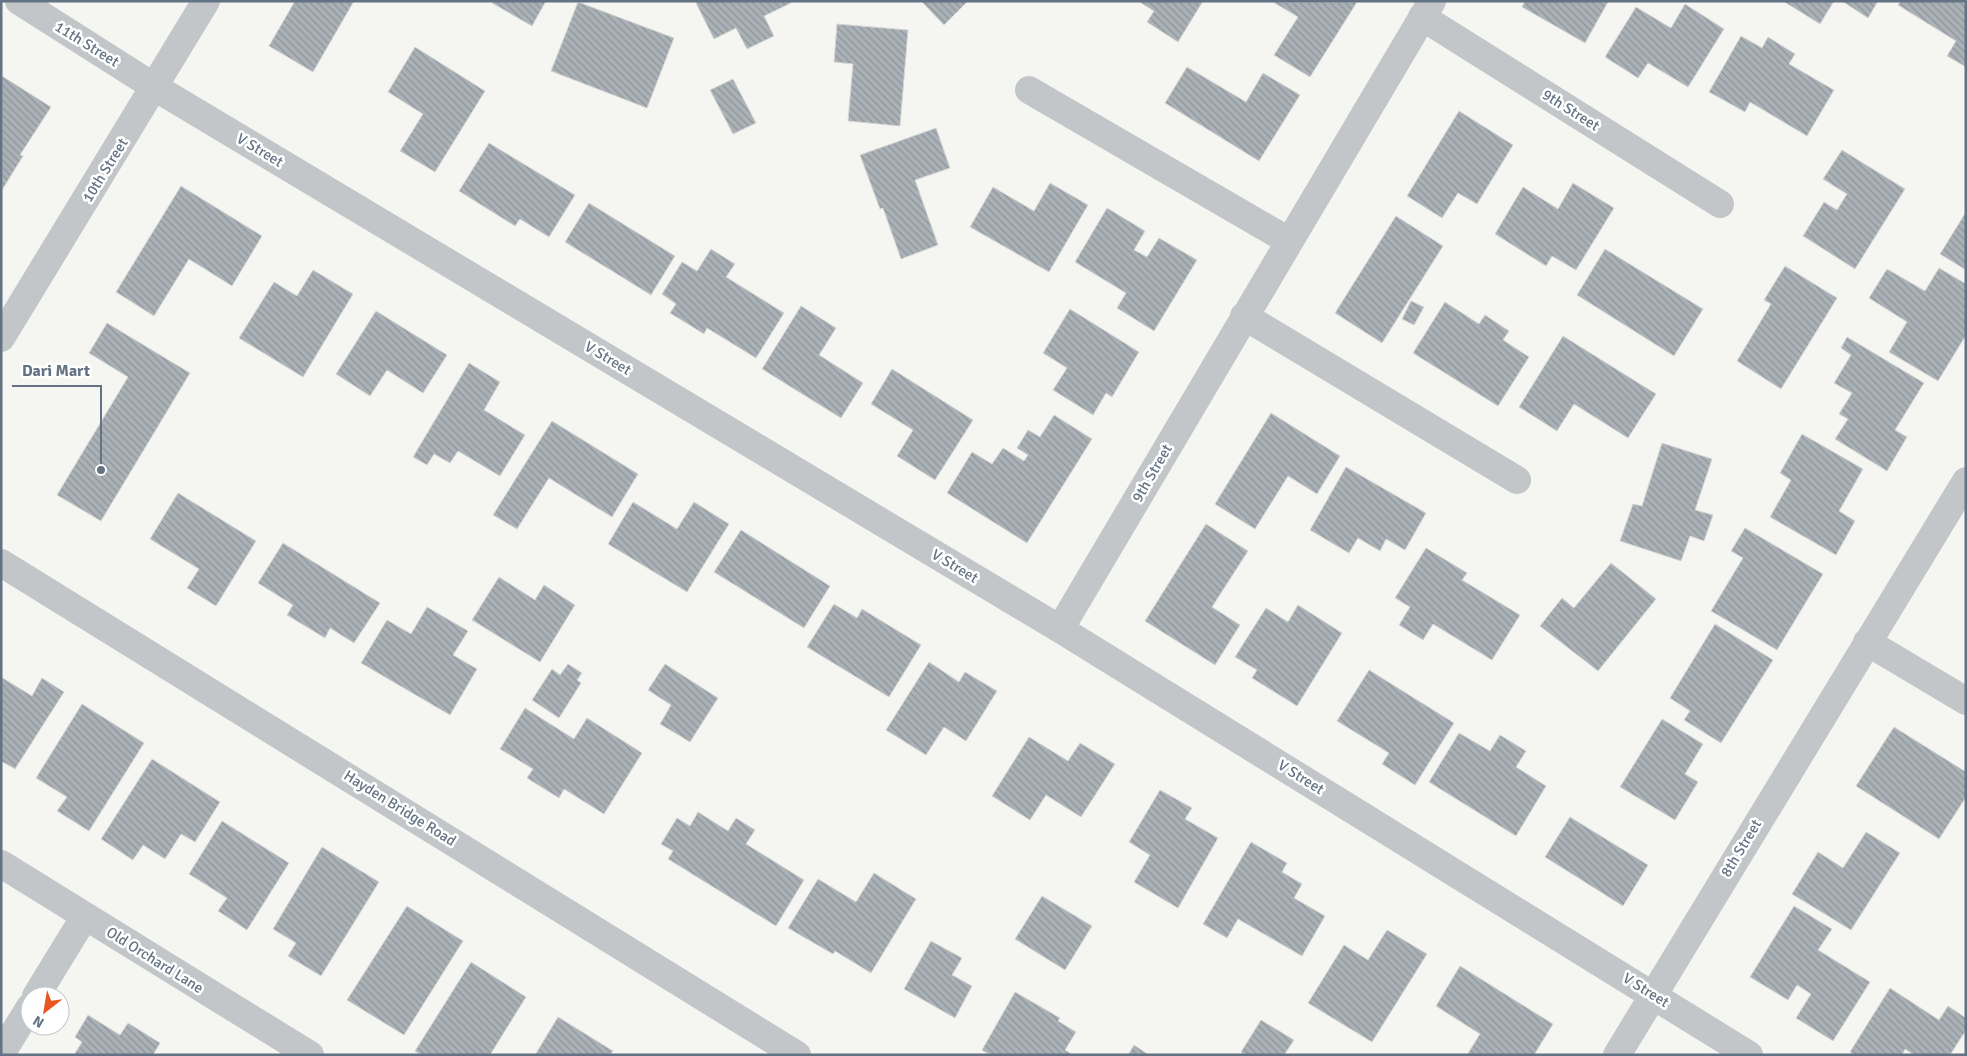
<svg xmlns="http://www.w3.org/2000/svg" width="1967" height="1056" font-family="Signika,sans-serif">
<style>
.building{fill:url(#building-back-hatch);stroke:#d6d6d4}
.lines{fill:none;stroke-linecap:round;stroke-linejoin:round}
.minor{stroke:#c2c6c9;stroke-width:28}
.tertiary{stroke:#c2c6c9;stroke-width:28}
.labels{text-anchor:middle;dominant-baseline:central;stroke-width:5;stroke-linejoin:round;paint-order:stroke}
.street-label{font-size:15px;fill:#637383;stroke:#fff}
.leader{fill:none;stroke:#637383;stroke-width:2}
.callout-dot{fill:#637383;stroke:#fff;stroke-width:2}
.callout-label{font-size:16px;text-anchor:middle;font-weight:bold;fill:#637383;stroke:#fff;stroke-width:5;stroke-linejoin:round;paint-order:stroke}
</style>
<defs>
<pattern id="building-back-hatch" width="6" height="6" patternUnits="userSpaceOnUse" patternTransform="scale(1.25)"><rect width="6" height="6" fill="#aab1b7"/><path d="M-1 5l2 2M0 0l6 6M5-1l2 2" fill="none" stroke="#8e949a"/></pattern>
</defs>
<rect width="100%" height="100%" fill="#f5f5f1"/>
<!-- building -->
<path class="building" d="M 295,1 L 354,1 L 313,72 L 269,46 Z
M 494,1 L 546,1 L 532,26 L 492,3 Z
M 695,1 L 790,1 L 791,3 L 764,16 L 774,36 L 747,49 L 736,28 L 714,39 Z
M 921,1 L 968,1 L 944,25 Z
M 1138,1 L 1203,1 L 1178,42 L 1147,22 L 1154,11 Z
M 1525,1 L 1607,1 L 1608,2 L 1585,43 L 1522,7 Z
M 1783,1 L 1834,1 L 1820,24 Z
M 1842,1 L 1878,1 L 1868,18 Z
M 1901,1 L 1966,1 L 1966,67 L 1947,56 L 1956,41 L 1898,5 Z
M 578,2 L 674,38 L 647,108 L 551,71 Z
M 1273,2 L 1357,2 L 1310,77 L 1274,55 L 1298,17 Z
M 1685,4 L 1724,29 L 1688,87 L 1648,63 L 1638,78 L 1605,57 L 1636,7 L 1671,28 Z
M 837,24 L 908,30 L 900,126 L 848,121 L 853,64 L 834,62 Z
M 1741,36 L 1762,48 L 1768,37 L 1795,54 L 1789,64 L 1834,90 L 1807,136 L 1750,102 L 1745,112 L 1709,92 Z
M 415,47 L 485,91 L 435,172 L 400,151 L 423,114 L 388,92 Z
M 1187,67 L 1246,102 L 1263,73 L 1300,95 L 1259,161 L 1165,103 Z
M 2,76 L 51,107 L 20,155 L 23,156 L 2,190 Z
M 733,79 L 756,123 L 733,134 L 710,90 Z
M 1459,111 L 1513,145 L 1477,204 L 1458,193 L 1442,218 L 1407,196 Z
M 936,128 L 950,168 L 915,180 L 938,245 L 901,259 L 883,208 L 880,209 L 860,155 Z
M 489,143 L 575,195 L 549,237 L 520,219 L 515,226 L 459,191 Z
M 1842,150 L 1905,189 L 1855,269 L 1803,236 L 1824,202 L 1837,210 L 1847,194 L 1823,179 Z
M 1050,183 L 1088,205 L 1049,272 L 970,227 L 993,187 L 1034,211 Z
M 1573,183 L 1614,208 L 1576,270 L 1552,256 L 1546,266 L 1495,234 L 1523,187 L 1558,209 Z
M 181,186 L 262,236 L 232,286 L 189,259 L 154,316 L 116,292 Z
M 589,203 L 675,256 L 651,295 L 565,242 Z
M 1107,208 L 1145,231 L 1134,250 L 1147,257 L 1159,238 L 1197,260 L 1154,331 L 1117,308 L 1126,293 L 1075,262 Z
M 1966,212 L 1966,270 L 1940,254 Z
M 1396,216 L 1443,246 L 1382,343 L 1335,313 Z
M 711,249 L 735,264 L 726,277 L 784,313 L 756,358 L 707,328 L 704,334 L 670,313 L 676,304 L 662,294 L 682,262 L 697,271 Z
M 1605,249 L 1703,309 L 1674,356 L 1577,295 Z
M 1785,266 L 1837,298 L 1781,389 L 1737,361 L 1771,304 L 1764,300 Z
M 1939,268 L 1966,284 L 1966,335 L 1938,381 L 1889,352 L 1907,322 L 1869,298 L 1887,269 L 1925,291 Z
M 313,270 L 353,294 L 303,377 L 239,338 L 274,282 L 297,296 Z
M 1411,301 L 1424,307 L 1414,325 L 1402,319 Z
M 1445,302 L 1479,324 L 1485,315 L 1509,331 L 1503,340 L 1529,357 L 1498,406 L 1413,353 Z
M 801,306 L 836,328 L 819,355 L 863,383 L 841,418 L 762,369 Z
M 1070,309 L 1139,352 L 1112,397 L 1106,393 L 1093,415 L 1053,390 L 1067,368 L 1043,353 Z
M 376,311 L 447,355 L 423,393 L 387,370 L 370,396 L 336,374 Z
M 107,323 L 190,373 L 101,521 L 57,495 L 128,377 L 89,353 Z
M 1563,336 L 1656,394 L 1628,438 L 1574,404 L 1557,431 L 1519,407 Z
M 1847,337 L 1924,383 L 1895,430 L 1907,437 L 1887,471 L 1835,439 L 1848,419 L 1839,414 L 1852,393 L 1834,383 L 1851,355 L 1841,348 Z
M 469,363 L 500,382 L 484,410 L 525,435 L 500,476 L 458,451 L 450,463 L 434,454 L 427,465 L 413,457 Z
M 892,369 L 973,420 L 935,480 L 897,456 L 913,430 L 871,404 Z
M 1271,413 L 1340,456 L 1317,494 L 1288,476 L 1255,529 L 1215,504 Z
M 1054,415 L 1092,439 L 1027,543 L 947,493 L 972,452 L 992,464 L 1003,448 L 1024,461 L 1028,455 L 1017,448 L 1028,430 L 1040,437 Z
M 552,421 L 638,474 L 612,517 L 549,478 L 517,529 L 493,515 Z
M 1802,434 L 1863,469 L 1839,511 L 1855,521 L 1836,555 L 1770,517 L 1791,480 L 1780,473 Z
M 1662,443 L 1712,459 L 1695,510 L 1713,515 L 1704,541 L 1690,536 L 1681,561 L 1620,541 L 1633,504 L 1642,506 Z
M 1346,467 L 1426,513 L 1405,550 L 1386,539 L 1380,551 L 1358,538 L 1349,553 L 1310,530 Z
M 178,493 L 256,541 L 216,606 L 187,588 L 199,569 L 150,539 Z
M 633,502 L 677,529 L 694,502 L 729,524 L 687,592 L 608,544 Z
M 1206,524 L 1248,551 L 1212,607 L 1240,625 L 1215,665 L 1145,621 Z
M 1745,528 L 1823,574 L 1777,650 L 1711,611 L 1743,558 L 1731,551 Z
M 741,530 L 830,586 L 804,628 L 714,572 Z
M 283,543 L 380,603 L 354,643 L 330,628 L 325,638 L 287,615 L 293,605 L 258,583 Z
M 1426,548 L 1467,573 L 1462,580 L 1520,615 L 1492,660 L 1433,624 L 1423,640 L 1399,625 L 1410,607 L 1395,598 Z
M 1611,563 L 1656,599 L 1598,671 L 1540,626 L 1562,598 L 1574,608 Z
M 499,577 L 535,600 L 544,585 L 575,605 L 540,662 L 472,620 Z
M 834,604 L 857,618 L 862,609 L 921,645 L 889,697 L 807,647 Z
M 1298,605 L 1342,633 L 1297,706 L 1252,678 L 1257,670 L 1235,657 L 1266,608 L 1288,622 Z
M 427,607 L 468,631 L 453,655 L 477,669 L 450,715 L 361,663 L 387,620 L 411,634 Z
M 1715,624 L 1773,660 L 1721,743 L 1684,720 L 1690,711 L 1670,698 Z
M 929,662 L 959,682 L 965,672 L 997,691 L 966,741 L 944,727 L 926,755 L 886,730 Z
M 568,664 L 582,673 L 577,680 L 581,683 L 559,718 L 532,700 L 552,669 L 560,675 Z
M 665,664 L 718,698 L 690,742 L 660,724 L 671,705 L 648,690 Z
M 1369,670 L 1454,723 L 1415,785 L 1382,764 L 1389,753 L 1337,721 Z
M 1,677 L 32,696 L 42,678 L 64,692 L 15,769 L 1,761 Z
M 82,704 L 144,743 L 89,831 L 57,811 L 67,797 L 36,778 Z
M 525,708 L 574,739 L 587,718 L 642,753 L 604,814 L 564,789 L 559,798 L 527,778 L 533,769 L 500,749 Z
M 1662,719 L 1703,744 L 1685,774 L 1698,782 L 1675,820 L 1620,787 Z
M 1894,727 L 1966,772 L 1966,797 L 1939,839 L 1856,786 Z
M 1459,733 L 1490,751 L 1500,735 L 1526,751 L 1516,767 L 1546,786 L 1516,836 L 1429,782 Z
M 1029,737 L 1068,761 L 1080,743 L 1115,764 L 1081,817 L 1046,795 L 1030,820 L 992,796 Z
M 152,759 L 220,802 L 195,842 L 181,834 L 165,859 L 143,845 L 133,860 L 101,839 Z
M 1160,790 L 1192,808 L 1185,819 L 1218,838 L 1178,908 L 1134,882 L 1150,855 L 1129,842 Z
M 698,812 L 728,831 L 736,818 L 755,830 L 746,844 L 804,880 L 776,926 L 668,859 L 673,851 L 661,844 L 677,818 L 690,826 Z
M 1570,817 L 1648,865 L 1623,906 L 1545,857 Z
M 222,821 L 289,863 L 247,930 L 218,911 L 227,898 L 189,874 Z
M 1866,832 L 1900,853 L 1851,930 L 1792,894 L 1818,852 L 1843,868 Z
M 1251,842 L 1287,863 L 1282,872 L 1302,884 L 1294,898 L 1325,916 L 1302,956 L 1238,919 L 1227,938 L 1203,924 Z
M 322,847 L 379,882 L 321,976 L 288,956 L 296,943 L 273,929 Z
M 874,873 L 916,899 L 871,973 L 835,951 L 833,954 L 788,928 L 818,879 L 856,902 Z
M 1042,896 L 1092,926 L 1065,970 L 1015,939 Z
M 407,906 L 463,941 L 404,1035 L 347,1000 Z
M 1794,906 L 1832,929 L 1818,950 L 1870,982 L 1833,1041 L 1796,1018 L 1811,994 L 1797,985 L 1788,1000 L 1750,977 Z
M 1387,930 L 1427,954 L 1372,1042 L 1308,1003 L 1344,945 L 1368,960 Z
M 931,941 L 962,958 L 952,975 L 972,986 L 955,1018 L 904,989 Z
M 471,962 L 526,997 L 490,1055 L 421,1055 L 415,1051 Z
M 1460,966 L 1553,1024 L 1534,1055 L 1467,1055 L 1480,1034 L 1436,1006 Z
M 1890,988 L 1939,1020 L 1948,1006 L 1966,1018 L 1966,1030 L 1950,1055 L 1914,1055 L 1905,1049 L 1902,1055 L 1854,1055 L 1850,1052 Z
M 1015,992 L 1060,1018 L 1058,1021 L 1076,1032 L 1065,1050 L 1073,1055 L 990,1055 L 982,1050 Z
M 88,1015 L 120,1035 L 128,1023 L 160,1043 L 153,1055 L 74,1055 L 82,1042 L 75,1037 Z
M 558,1017 L 613,1051 L 610,1055 L 535,1055 Z
M 1261,1020 L 1294,1040 L 1284,1055 L 1245,1055 L 1241,1052 Z
M 1134,1045 L 1149,1055 L 1128,1055 Z"/>
<g class="lines">
<!-- minor -->
<path class="minor" d="M 19,1 L 156,88 L 1060,629 L 1749,1055
M 1422,17 L 1720,204
M 1029,90 L 1289,241
M 1244,316 L 1517,480
M 1,338 L 206,1
M 1060,629 L 1432,1
M 1867,642 L 1966,701
M 1,864 L 310,1055
M 36,996 L 85,916
M 1,1054 L 30,1007
M 1617,1055 L 1966,481"/>
<!-- tertiary -->
<path class="tertiary" d="M 1,563 L 797,1055"/>
</g>
<g class="labels">
<!-- street labels -->
<g class="street-label">
<text transform="translate(87 44) rotate(32)">11th Street</text>
<text transform="translate(1571 110) rotate(32)">9th Street</text>
<text transform="translate(260 150) rotate(31)">V Street</text>
<text transform="translate(105 170) rotate(-58)">10th Street</text>
<text transform="translate(608 358) rotate(31)">V Street</text>
<text transform="translate(1152 473) rotate(-60)">9th Street</text>
<text transform="translate(955 566) rotate(31)">V Street</text>
<text transform="translate(1301 777) rotate(32)">V Street</text>
<text transform="translate(400 808) rotate(32)">Hayden Bridge Road</text>
<text transform="translate(1741 848) rotate(-59)">8th Street</text>
<text transform="translate(155 960) rotate(32)">Old Orchard Lane</text>
<text transform="translate(1646 990) rotate(32)">V Street</text>
</g>
</g>
<!-- callouts -->
<path class="leader" d="M101 470L101 386H12"/>
<circle class="callout-dot" cx="101" cy="470" r="5"/>
<g class="callout-label">
<text x="56" y="376">Dari Mart</text>
</g>
<!-- border -->
<rect width="1967" height="1056" fill="none" stroke="#637383" stroke-width="5"/>
<!-- north arrow -->
<g transform="translate(45 1011) rotate(211)"><circle r="24" fill="#ffffff" stroke="#c1c7cd"/>
<path d="M0-4L9 19L0 12L-9 19Z" fill="#e7571f"/>
<text y="-8" font-size="14" font-weight="bold" text-anchor="middle" fill="#637383">N</text>
</g>
</svg>
